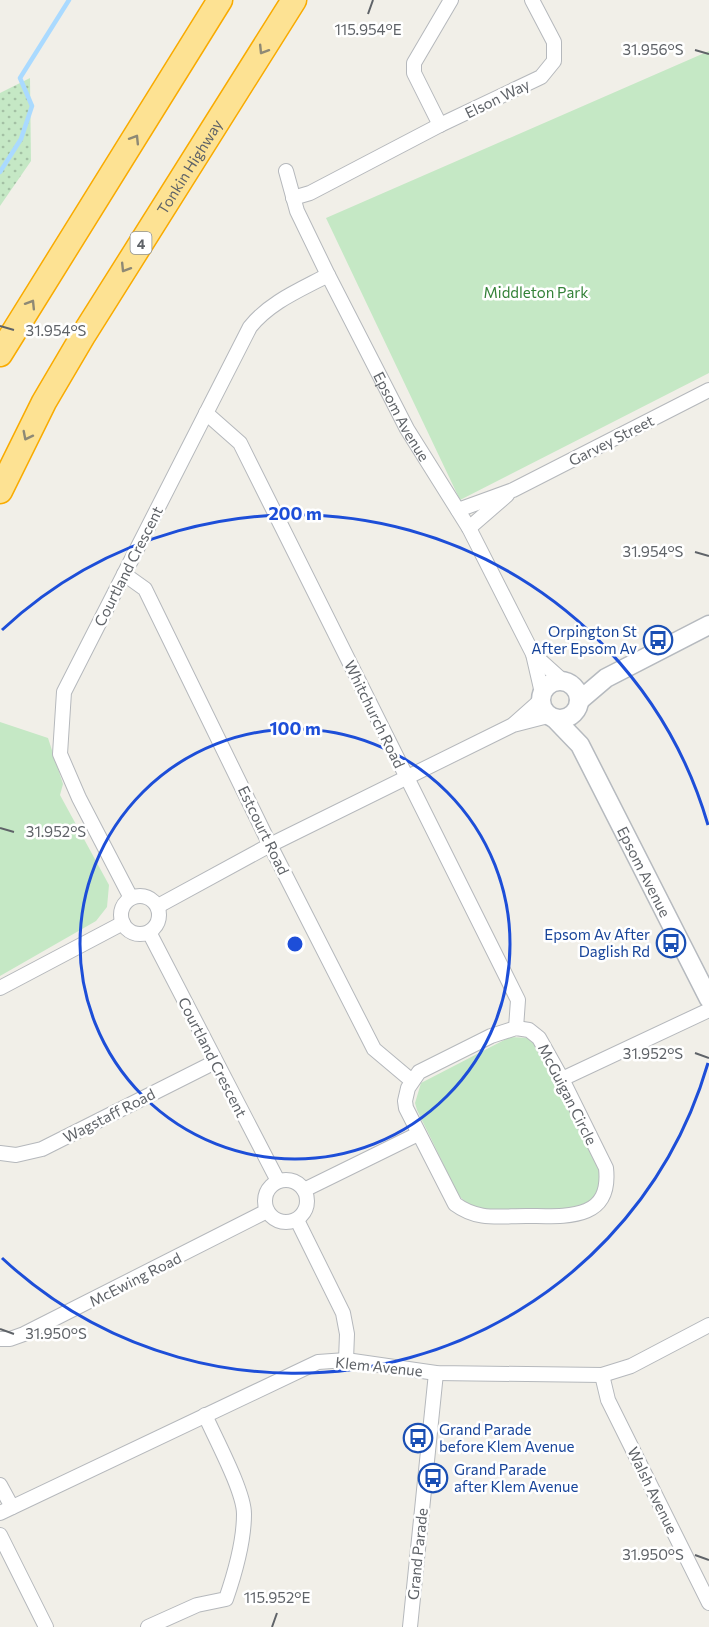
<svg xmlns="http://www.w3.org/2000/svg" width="709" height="1627" font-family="Commissioner,sans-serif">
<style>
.grass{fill:url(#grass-dots)}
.park{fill:#c5e8c5}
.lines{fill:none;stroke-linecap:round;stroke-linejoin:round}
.stream{stroke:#aadaff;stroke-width:4.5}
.street-casing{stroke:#b5b8bc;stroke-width:16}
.secondary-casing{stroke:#b6babf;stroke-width:21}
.highway-casing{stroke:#f9ab00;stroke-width:27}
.street{stroke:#fff;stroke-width:14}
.secondary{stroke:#fff;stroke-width:18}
.highway{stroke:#fde293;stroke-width:24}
.oneway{stroke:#8e8975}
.ticks{fill:none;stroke:#5f6368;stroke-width:2}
.ring{fill:none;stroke:#1d4ed8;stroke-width:3}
.labels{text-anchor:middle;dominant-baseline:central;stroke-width:5;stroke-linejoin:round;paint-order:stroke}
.shield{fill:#fff;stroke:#8f9295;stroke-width:1.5}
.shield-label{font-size:14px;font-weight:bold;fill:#5f6368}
.street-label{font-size:15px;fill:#5f6368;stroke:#fff}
.park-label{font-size:15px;fill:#348238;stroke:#fff}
.transit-label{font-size:15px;fill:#164399;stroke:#fff;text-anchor:end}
.ticks-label{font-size:15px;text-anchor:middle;fill:#5f6368;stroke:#fff;stroke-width:5;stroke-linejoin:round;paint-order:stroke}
.centre{fill:#1d4ed8;stroke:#fff;stroke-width:3}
.ring-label{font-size:18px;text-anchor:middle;font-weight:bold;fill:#1d4ed8;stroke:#fff;stroke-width:5;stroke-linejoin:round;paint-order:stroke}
</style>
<defs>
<pattern id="grass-dots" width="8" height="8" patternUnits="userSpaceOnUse" patternTransform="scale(1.5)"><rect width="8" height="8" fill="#c5e8c5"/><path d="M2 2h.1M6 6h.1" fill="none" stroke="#a3c0a4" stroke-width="1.8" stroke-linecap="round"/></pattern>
</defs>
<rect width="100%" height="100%" fill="#f1efe8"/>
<!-- grass -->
<path class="grass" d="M 30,78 L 31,161 L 0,206 L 0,93 Z"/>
<!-- park -->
<path class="park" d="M 709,51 L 709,373 L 460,500 L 326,218 Z
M 0,722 L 48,738 L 63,784 L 60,795 L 109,885 L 107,907 L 96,921 L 0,976 Z
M 510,1037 L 528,1038 L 539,1046 L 602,1172 L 600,1194 L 590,1205 L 574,1213 L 482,1211 L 470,1206 L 459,1196 L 417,1110 L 415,1103 L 421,1083 Z"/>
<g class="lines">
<!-- stream -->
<path class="stream" d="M 0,172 L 21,139 L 32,106 L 20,78 L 69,0"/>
<!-- street casing -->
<g class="street-casing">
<g id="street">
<path d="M 440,125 L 414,73 L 414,63 L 451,0"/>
<path id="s1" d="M 286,171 L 297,211 L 328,275 L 407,429 L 469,528 L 533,654 L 542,693"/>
<path d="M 293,198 L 310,193 L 440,125 L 541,77 L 554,61 L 554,42 L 532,0"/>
<path d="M 206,413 L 240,443 L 518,1000 L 516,1028"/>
<path d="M 458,510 L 513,490 L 709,390"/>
<path d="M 469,528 L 507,495"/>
<path d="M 124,574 L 145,589 L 270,845 L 374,1049 L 412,1081"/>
<path d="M 533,654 L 564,682"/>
<path d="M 514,724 L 541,700"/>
<circle cx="140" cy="915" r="19"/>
<path d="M 131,898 L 79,798 L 60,754 L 64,692 L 250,327 C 270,302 300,290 328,275"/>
<path d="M 158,906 L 270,845 L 513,725 L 548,716"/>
<path d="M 149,932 L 278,1181"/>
<path d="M 0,988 L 123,923"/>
<path d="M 516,1028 L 529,1030 L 539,1038 L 562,1079 L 606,1168 C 612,1222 564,1216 526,1216 C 499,1216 478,1221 455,1204 L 406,1108 L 405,1101 L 408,1088 L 419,1072 L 491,1036 Z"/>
<path d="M 562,1079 L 709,1010"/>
<path d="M 0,1153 L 16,1155 L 42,1149 L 215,1062"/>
<circle cx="286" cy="1201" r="21"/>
<path d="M 304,1190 L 418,1134"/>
<path d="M 297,1220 L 343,1313 L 347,1334 L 346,1360"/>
<path d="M 0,1339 L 10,1339 L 24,1334 L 267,1211"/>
<path d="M 602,1375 L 608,1400 L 709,1603"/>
<path d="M 0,1485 L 12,1507"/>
<path d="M 0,1513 L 318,1362 L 346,1360 L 436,1373 L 602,1375 L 631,1366 L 709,1325"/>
<path d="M 0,1535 L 46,1627"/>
<path d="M 148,1627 L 197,1605 L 226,1599 C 235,1573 244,1541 244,1514 C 244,1491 215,1438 205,1415"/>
<path d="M 410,1627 L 436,1373"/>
</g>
</g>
<!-- secondary casing -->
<g class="secondary-casing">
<g id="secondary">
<circle cx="560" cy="700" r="19"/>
<path d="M 579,701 L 606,678 L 709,625"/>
<path id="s2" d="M 555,719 L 580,745 L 709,999"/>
</g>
</g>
<!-- highway casing -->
<g class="highway-casing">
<g id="highway">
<path d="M 0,354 L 220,0"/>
<path id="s3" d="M 0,491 L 44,402 L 84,334 L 294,0"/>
</g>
</g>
<!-- street -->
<use href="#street" class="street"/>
<!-- secondary -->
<use href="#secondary" class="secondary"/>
<!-- highway -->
<use href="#highway" class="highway"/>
</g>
<!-- one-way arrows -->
<defs><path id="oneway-chevron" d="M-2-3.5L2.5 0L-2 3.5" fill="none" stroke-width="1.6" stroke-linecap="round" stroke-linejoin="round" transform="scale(1.5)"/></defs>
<g class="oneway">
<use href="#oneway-chevron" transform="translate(263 50) rotate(122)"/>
<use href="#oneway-chevron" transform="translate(135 139) rotate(-58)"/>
<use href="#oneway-chevron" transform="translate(125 268) rotate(122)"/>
<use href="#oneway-chevron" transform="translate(31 304) rotate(-58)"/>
<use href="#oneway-chevron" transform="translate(27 436) rotate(117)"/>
</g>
<!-- ticks -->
<path class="ticks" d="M 368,14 L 373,0M 695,50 L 709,54M 0,326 L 14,330M 695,552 L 709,556M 0,828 L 14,832M 695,1053 L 709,1058M 0,1329 L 14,1334M 695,1555 L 709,1560M 272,1627 L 277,1613"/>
<!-- distance rings -->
<g class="ring">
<circle cx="295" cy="944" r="215"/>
<path d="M708 1063A430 430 0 0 1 2 1258M2 630A430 430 0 0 1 708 825"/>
</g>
<!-- icons -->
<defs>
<g id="bus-ring" transform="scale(1.5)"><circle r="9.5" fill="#fff" stroke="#1a4fb4" stroke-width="1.5"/><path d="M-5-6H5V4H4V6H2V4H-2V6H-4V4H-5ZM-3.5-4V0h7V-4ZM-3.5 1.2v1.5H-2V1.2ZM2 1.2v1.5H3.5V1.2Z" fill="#1a4fb4"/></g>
</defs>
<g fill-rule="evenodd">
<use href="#bus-ring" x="658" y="640"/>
<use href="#bus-ring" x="671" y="943"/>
<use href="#bus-ring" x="418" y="1438"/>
<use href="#bus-ring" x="433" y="1478"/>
</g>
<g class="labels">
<!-- shield labels -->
<rect class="shield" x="130.5" y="232" width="21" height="22" rx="4.5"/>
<g class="shield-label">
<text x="141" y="243">4</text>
</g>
<!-- street labels -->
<g class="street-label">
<text transform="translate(497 98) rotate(-26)">Elson Way</text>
<text stroke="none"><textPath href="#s3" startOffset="376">Tonkin Highway</textPath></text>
<text stroke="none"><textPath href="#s1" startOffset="272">Epsom Avenue</textPath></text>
<text transform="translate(611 440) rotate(-27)">Garvey Street</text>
<text transform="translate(128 566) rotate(-63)">Courtland Crescent</text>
<text transform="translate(375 714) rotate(64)">Whitchurch Road</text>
<text transform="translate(264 830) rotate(64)">Estcourt Road</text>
<text stroke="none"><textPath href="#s2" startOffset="178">Epsom Avenue</textPath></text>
<text transform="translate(213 1057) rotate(63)">Courtland Crescent</text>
<text transform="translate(568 1094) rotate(63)">McGuigan Circle</text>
<text transform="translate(109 1115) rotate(-27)">Wagstaff Road</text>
<text transform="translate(135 1279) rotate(-27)">McEwing Road</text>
<text transform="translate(379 1366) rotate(6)">Klem Avenue</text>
<text transform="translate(653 1490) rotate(64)">Walsh Avenue</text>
<text transform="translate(417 1554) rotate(-84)">Grand Parade</text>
</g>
<!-- park labels -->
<g class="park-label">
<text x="536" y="292">Middleton Park</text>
</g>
<!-- transit labels -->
<g class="transit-label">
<text x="637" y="631">Orpington St<tspan x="637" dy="17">After Epsom Av</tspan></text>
<text x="650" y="934">Epsom Av After<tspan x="650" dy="17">Daglish Rd</tspan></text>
<text x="439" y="1429" text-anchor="start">Grand Parade<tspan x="439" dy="17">before Klem Avenue</tspan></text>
<text x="454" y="1469" text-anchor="start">Grand Parade<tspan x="454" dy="17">after Klem Avenue</tspan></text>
</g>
</g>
<g class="ticks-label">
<text x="368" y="35">115.954°E</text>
<text x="653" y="55">31.956°S</text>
<text x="56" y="336">31.954°S</text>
<text x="653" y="557">31.954°S</text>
<text x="56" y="837">31.952°S</text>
<text x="653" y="1059">31.952°S</text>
<text x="56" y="1339">31.950°S</text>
<text x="653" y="1560">31.950°S</text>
<text x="277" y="1603">115.952°E</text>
</g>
<circle cx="295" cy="944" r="9" class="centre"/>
<g class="ring-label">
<text x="295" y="520">200 m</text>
<text x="295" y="735">100 m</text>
</g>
</svg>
